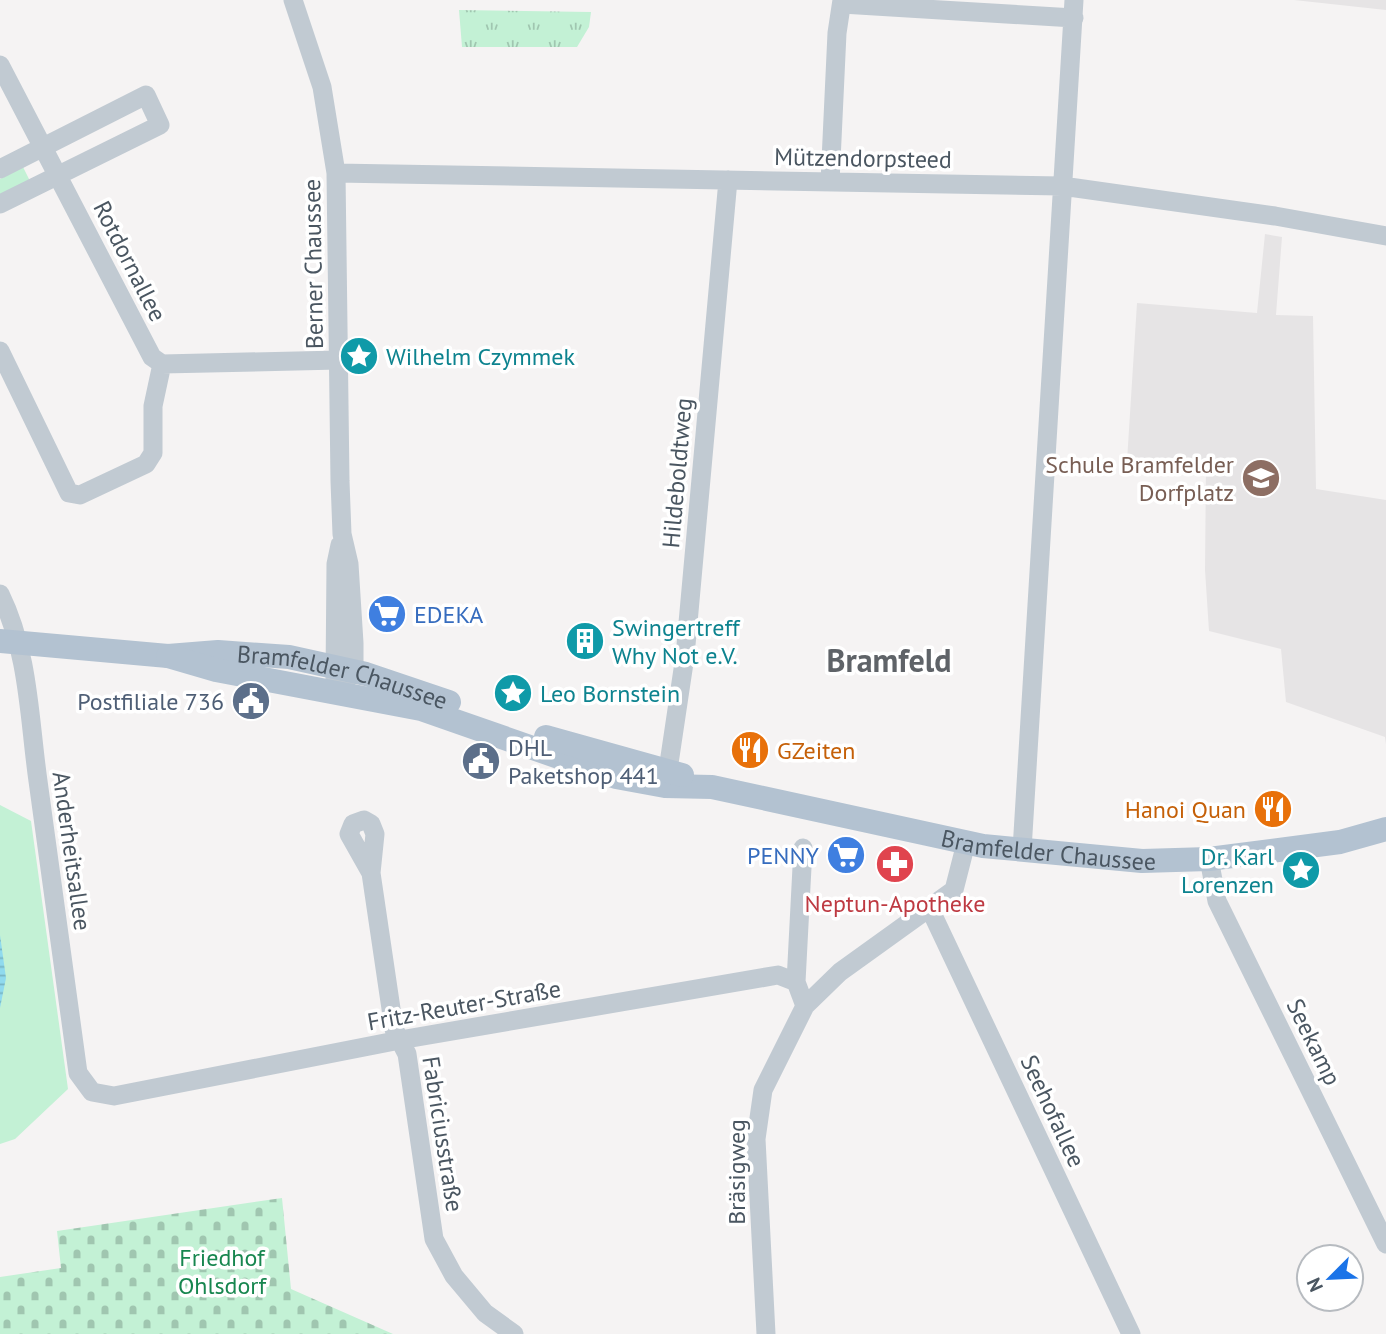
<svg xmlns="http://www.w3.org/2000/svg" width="1386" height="1334" font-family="'PT Sans',sans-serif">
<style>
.education{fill:#e6e4e5}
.grass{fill:url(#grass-tufts)}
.cemetery{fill:url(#cemetery-stones)}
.park{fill:#c3f1d5}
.water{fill:url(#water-rules)}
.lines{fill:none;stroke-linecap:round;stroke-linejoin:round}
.minor{stroke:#c1cad2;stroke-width:19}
.major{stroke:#b3c2d1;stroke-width:24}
.labels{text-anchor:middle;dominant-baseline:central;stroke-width:7;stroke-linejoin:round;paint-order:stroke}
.street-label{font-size:24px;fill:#4a5661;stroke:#fff}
.culture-label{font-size:24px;fill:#0d838f;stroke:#fff;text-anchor:start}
.education-label{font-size:24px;fill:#785e54;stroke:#fff;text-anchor:end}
.shop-label{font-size:24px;fill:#366cbe;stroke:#fff;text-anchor:start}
.service-label{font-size:24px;fill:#4e5e75;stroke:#fff;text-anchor:end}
.food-label{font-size:24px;fill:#c56008;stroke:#fff;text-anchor:start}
.health-label{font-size:24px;fill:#be3a42;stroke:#fff}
.park-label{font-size:24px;fill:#17864f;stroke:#fff}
.district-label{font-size:32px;font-weight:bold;fill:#5f6368;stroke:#fff}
</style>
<defs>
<pattern id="grass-tufts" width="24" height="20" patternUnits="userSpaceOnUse" patternTransform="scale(1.75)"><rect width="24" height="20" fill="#c3f1d5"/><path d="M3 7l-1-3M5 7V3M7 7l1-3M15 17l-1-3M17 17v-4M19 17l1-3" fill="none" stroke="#a0c6b0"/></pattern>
<pattern id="cemetery-stones" width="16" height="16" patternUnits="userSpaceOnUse" patternTransform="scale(1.75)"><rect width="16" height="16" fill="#c3f1d5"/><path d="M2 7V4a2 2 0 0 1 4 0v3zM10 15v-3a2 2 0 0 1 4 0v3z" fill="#a0c6b0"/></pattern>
<pattern id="water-rules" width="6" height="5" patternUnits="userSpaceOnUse" patternTransform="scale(1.75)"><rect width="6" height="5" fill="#90daee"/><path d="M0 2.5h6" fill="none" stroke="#78b4c4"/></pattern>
</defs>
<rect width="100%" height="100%" fill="#f5f3f3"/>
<!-- education -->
<path class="education" d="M 1294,0 L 1386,0 L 1386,10 Z
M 1265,234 L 1282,237 L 1276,315 L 1313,316 L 1316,489 L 1386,500 L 1386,744 L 1385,737 L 1286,702 L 1281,649 L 1209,631 L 1205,570 L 1206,466 L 1127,461 L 1137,303 L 1257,313 Z"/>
<!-- grass -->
<path class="grass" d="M 459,10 L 591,12 L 589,27 L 577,47 L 462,47 Z"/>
<!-- cemetery -->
<path class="cemetery" d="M 282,1198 L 291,1289 L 393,1334 L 0,1334 L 0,1277 L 61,1268 L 57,1231 Z"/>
<!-- park -->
<path class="park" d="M 23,167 L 30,181 L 0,196 L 0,179 Z
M 0,805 L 31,821 L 68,1089 L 15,1139 L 0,1144 Z"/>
<!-- water -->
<path class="water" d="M 0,935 L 6,978 L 0,1008 Z"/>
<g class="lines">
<!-- minor -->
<path class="minor" d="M 293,0 L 322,87 L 336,173 L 340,481 L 342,534 L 349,564 L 354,643 L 354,671 L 345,682
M 842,4 L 1074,18
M 0,65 L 152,357 L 162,364 L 339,360
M 0,169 L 146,95 L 160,125 L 0,204
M 336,173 L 1062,186 L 1275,216 L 1386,236
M 830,182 L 837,33 L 842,0
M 0,351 L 69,493 L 80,495 L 146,464 L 153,453 L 153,406 L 162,364
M 0,594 C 29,653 29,717 38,781 C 51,879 65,976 78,1073 L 92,1092 L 114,1096 L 400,1040 L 778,975 L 796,982 L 805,1006
M 335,679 L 336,564 L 340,545
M 668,770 L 685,656 L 728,180
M 364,820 L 371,824 L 375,834 L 371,873 L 349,834 L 353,824 Z
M 1022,850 L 1074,0
M 1209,859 L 1217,901 L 1386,1244
M 371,873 L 394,1029 L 407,1054 L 434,1239 L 454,1276 L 485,1313 L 514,1334
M 930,909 L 1131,1334
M 796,982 L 803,848
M 766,1334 L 756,1139 L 763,1090 L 805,1006 L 840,972 L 954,890 L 966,843"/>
<!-- major -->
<g class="major">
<path id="s1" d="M 0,641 L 168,656 L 218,652 L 289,657 L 366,674 L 449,702"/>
<path id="s2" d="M 168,656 L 216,670 L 421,709 L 616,777 L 665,786 L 712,787 L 983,846 L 1142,861 L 1209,859 L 1340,842 L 1386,829"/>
<path d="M 546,737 L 682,775"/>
</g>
</g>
<!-- icons -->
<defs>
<g id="sight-disc" transform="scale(2.0125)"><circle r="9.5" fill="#0f9aa8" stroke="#fff"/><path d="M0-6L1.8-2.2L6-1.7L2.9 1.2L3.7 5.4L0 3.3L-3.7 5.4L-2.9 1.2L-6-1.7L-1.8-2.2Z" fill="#fff"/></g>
<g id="school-disc" transform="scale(2.0125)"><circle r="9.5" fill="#8d6e63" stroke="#fff"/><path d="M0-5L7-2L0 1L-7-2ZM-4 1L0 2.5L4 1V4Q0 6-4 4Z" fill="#fff"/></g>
<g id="supermarket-disc" transform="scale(2.0125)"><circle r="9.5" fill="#3f7fe0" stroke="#fff"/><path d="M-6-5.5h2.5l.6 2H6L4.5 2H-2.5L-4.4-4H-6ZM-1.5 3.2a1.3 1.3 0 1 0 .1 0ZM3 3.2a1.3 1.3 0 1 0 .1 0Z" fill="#fff"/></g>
<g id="building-disc" transform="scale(2.0125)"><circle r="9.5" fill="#0f9aa8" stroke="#fff"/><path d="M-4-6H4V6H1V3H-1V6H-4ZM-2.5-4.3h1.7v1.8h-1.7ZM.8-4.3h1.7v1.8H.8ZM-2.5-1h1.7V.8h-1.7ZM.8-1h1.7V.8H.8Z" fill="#fff"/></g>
<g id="civic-disc" transform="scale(2.0125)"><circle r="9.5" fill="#5c6f8a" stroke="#fff"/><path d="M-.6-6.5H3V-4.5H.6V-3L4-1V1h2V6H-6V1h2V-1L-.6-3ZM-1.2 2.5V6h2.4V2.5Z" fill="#fff"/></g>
<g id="restaurant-disc" transform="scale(2.0125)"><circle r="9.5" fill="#e8710a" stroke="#fff"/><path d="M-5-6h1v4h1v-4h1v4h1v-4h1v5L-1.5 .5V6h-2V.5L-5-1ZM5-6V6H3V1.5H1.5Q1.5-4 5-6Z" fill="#fff"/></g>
<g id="pharmacy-disc" transform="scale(2.0125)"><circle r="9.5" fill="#e0444e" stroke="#fff"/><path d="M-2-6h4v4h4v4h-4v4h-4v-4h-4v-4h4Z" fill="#fff"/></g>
</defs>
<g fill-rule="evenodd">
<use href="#sight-disc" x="359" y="356"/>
<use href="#school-disc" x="1261" y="478"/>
<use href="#supermarket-disc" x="387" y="614"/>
<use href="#building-disc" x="585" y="641"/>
<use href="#sight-disc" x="513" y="693"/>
<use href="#civic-disc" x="251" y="701"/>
<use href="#restaurant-disc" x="750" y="750"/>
<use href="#civic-disc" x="481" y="761"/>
<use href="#restaurant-disc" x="1273" y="809"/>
<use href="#supermarket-disc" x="846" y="855"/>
<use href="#pharmacy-disc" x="895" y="864"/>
<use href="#sight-disc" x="1301" y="870"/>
</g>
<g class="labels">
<!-- street labels -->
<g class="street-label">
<text transform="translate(863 158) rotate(1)">Mützendorpsteed</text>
<text transform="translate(130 261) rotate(63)">Rotdornallee</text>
<text transform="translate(313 264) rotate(-91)">Berner Chaussee</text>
<text transform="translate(677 473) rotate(-85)">Hildeboldtweg</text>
<text stroke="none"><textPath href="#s1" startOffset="346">Bramfelder Chaussee</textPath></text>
<text stroke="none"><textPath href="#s2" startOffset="905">Bramfelder Chaussee</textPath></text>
<text transform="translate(72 851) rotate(82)">Anderheitsallee</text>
<text transform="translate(464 1005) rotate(-10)">Fritz-Reuter-Straße</text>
<text transform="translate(1314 1042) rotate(64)">Seekamp</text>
<text transform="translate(1053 1111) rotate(65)">Seehofallee</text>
<text transform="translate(443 1134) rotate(81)">Fabriciusstraße</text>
<text transform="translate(736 1172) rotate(-90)">Bräsigweg</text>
</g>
<!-- culture labels -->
<g class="culture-label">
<text x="386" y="356">Wilhelm Czymmek</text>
<text x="612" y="627">Swingertreff<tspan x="612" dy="28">Why Not e.V.</tspan></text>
<text x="540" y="693">Leo Bornstein</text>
<text x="1274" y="856" text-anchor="end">Dr. Karl<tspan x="1274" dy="28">Lorenzen</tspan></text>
</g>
<!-- education labels -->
<g class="education-label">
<text x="1234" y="464">Schule Bramfelder<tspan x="1234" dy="28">Dorfplatz</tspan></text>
</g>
<!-- shop labels -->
<g class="shop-label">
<text x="414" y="614">EDEKA</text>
<text x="819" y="855" text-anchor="end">PENNY</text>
</g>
<!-- service labels -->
<g class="service-label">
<text x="224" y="701">Postfiliale 736</text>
<text x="508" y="747" text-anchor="start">DHL<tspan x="508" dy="28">Paketshop 441</tspan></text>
</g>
<!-- food labels -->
<g class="food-label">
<text x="777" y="750">GZeiten</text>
<text x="1246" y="809" text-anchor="end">Hanoi Quan</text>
</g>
<!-- health labels -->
<g class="health-label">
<text x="895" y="903">Neptun-Apotheke</text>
</g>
<!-- park labels -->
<g class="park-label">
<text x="222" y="1257">Friedhof<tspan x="222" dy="28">Ohlsdorf</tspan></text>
</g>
<!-- district labels -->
<g class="district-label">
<text x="889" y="660">Bramfeld</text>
</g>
</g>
<!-- north arrow -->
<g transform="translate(1330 1278) rotate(246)"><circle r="33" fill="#ffffff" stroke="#b7bbc0" stroke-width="2"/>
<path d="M0-5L12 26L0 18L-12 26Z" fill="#1a73e8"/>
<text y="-10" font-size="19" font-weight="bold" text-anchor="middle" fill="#4a5661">N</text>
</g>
</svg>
